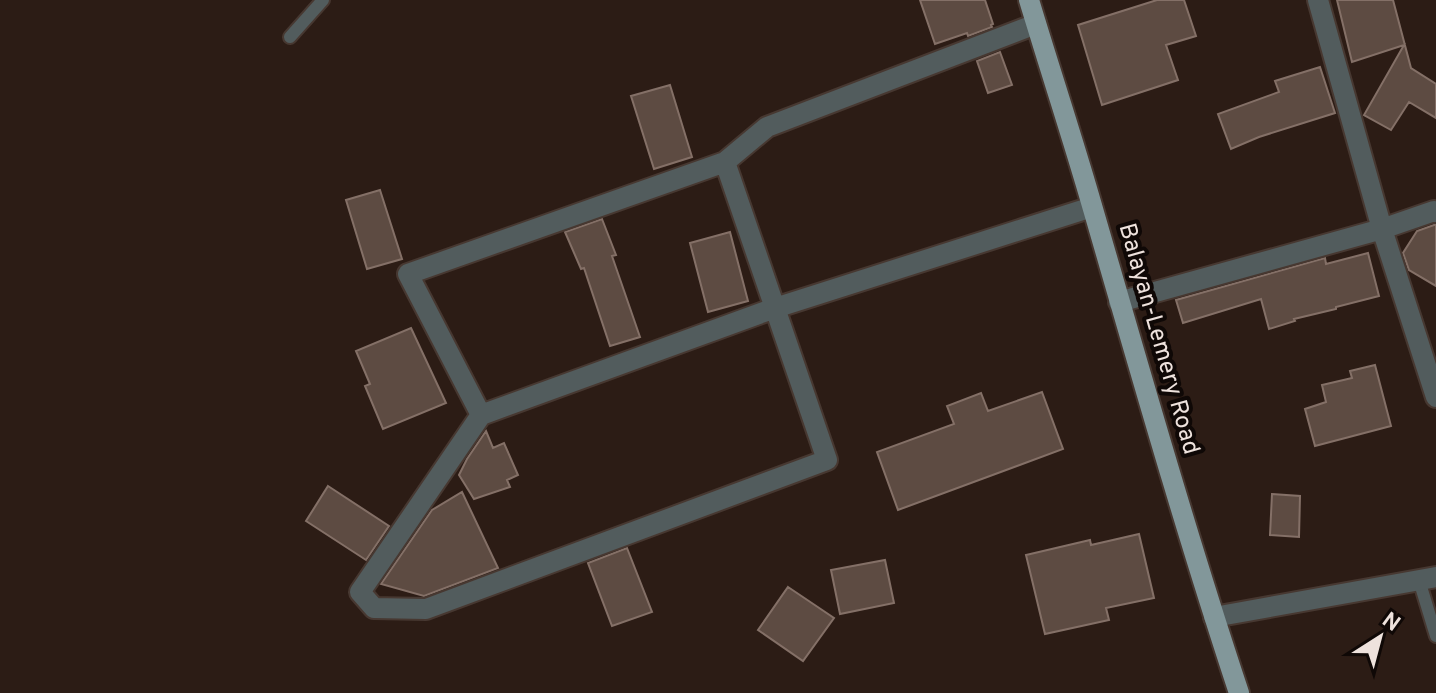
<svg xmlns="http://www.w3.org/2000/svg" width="1436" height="693" font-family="Overpass,sans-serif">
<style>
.building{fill:#5d4b42;stroke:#847067;stroke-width:2}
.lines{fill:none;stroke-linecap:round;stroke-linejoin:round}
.service-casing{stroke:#473831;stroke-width:16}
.minor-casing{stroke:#473831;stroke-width:24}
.tertiary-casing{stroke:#473831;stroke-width:24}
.primary-casing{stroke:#473831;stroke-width:24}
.service{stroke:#525c5d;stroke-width:12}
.minor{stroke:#525c5d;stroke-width:20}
.tertiary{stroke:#525c5d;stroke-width:20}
.primary{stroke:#82979a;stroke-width:20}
.labels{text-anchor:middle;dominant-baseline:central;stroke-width:8;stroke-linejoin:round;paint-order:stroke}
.street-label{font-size:24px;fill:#eee2dd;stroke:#0f0806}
</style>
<rect width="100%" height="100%" fill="#2c1c15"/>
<!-- building -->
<path class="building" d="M 920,0 L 985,0 L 993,24 L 991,25 L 992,27 L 968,36 L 967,33 L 935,44 Z
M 1157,0 L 1184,0 L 1196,36 L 1166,45 L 1178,80 L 1102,105 L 1078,25 Z
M 1337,0 L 1393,0 L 1411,68 L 1436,84 L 1436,118 L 1409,102 L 1391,130 L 1364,115 L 1404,45 L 1352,62 Z
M 1000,52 L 1012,85 L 988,93 L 977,61 Z
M 1320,67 L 1335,113 L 1259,137 L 1231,149 L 1218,114 L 1279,92 L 1275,81 Z
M 670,85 L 692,157 L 654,169 L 631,96 Z
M 380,190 L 402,259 L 367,269 L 346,200 Z
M 602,219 L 616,255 L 612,256 L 640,337 L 610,346 L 584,268 L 581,269 L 565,232 Z
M 1434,225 L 1436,225 L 1436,286 L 1409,270 L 1403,253 L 1417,231 Z
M 730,232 L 748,301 L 708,312 L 690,243 Z
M 1368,253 L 1379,296 L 1336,307 L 1336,309 L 1294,319 L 1295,321 L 1269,329 L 1261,299 L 1183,323 L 1176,300 L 1325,258 L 1326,264 Z
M 411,328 L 446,403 L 383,429 L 365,386 L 370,384 L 356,351 Z
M 1375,365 L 1391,426 L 1315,446 L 1305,409 L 1326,402 L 1322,385 L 1352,378 L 1350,371 Z
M 1042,392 L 1063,449 L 898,510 L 877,452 L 954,424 L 947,406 L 981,393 L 988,411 Z
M 486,431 L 493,448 L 504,443 L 518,475 L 507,480 L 510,487 L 474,499 L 459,475 L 467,459 Z
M 328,486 L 389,526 L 366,560 L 306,521 Z
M 462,492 L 498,568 L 424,596 L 381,584 L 432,510 Z
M 1272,494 L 1300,496 L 1299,537 L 1270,535 Z
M 1139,534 L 1154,598 L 1106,608 L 1109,620 L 1045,634 L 1026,555 L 1090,540 L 1091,545 Z
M 627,548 L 652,612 L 612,626 L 588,563 Z
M 885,560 L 894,603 L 840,614 L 831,570 Z
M 788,587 L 834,618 L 803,661 L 758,630 Z"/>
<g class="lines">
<!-- service casing -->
<g class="service-casing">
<path id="service" d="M 290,37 L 323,0
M 1419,580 L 1436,636"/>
</g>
<!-- minor casing -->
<g class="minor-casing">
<path id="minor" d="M 1318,0 L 1382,229 L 1436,397
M 725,162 L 827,460 L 426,609 L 374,608 L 360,592 L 481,415 L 408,274 Z
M 725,162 L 767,127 L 1036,24
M 1119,302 L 1382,229 L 1434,211 L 1436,212
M 481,415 L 775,308 L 1092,207"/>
</g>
<!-- tertiary casing -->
<g class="tertiary-casing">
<path id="tertiary" d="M 1214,617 L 1436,577"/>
</g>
<!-- primary casing -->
<g class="primary-casing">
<path id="primary" d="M 1029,0 C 1050,70 1073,139 1093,209 C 1140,371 1186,533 1239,693"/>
</g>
<!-- service -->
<use href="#service" class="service"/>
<!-- minor -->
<use href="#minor" class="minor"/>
<!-- tertiary -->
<use href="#tertiary" class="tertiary"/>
<!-- primary -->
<use href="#primary" class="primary"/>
</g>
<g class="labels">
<!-- street labels -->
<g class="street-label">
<text transform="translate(1158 339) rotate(74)">Balayan-Lemery Road</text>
</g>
</g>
<!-- north arrow -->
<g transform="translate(1380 637) rotate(36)" stroke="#0f0806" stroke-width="6" paint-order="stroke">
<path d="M0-6L14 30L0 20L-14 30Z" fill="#eee2dd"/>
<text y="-12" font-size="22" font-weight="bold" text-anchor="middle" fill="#eee2dd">N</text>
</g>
</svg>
